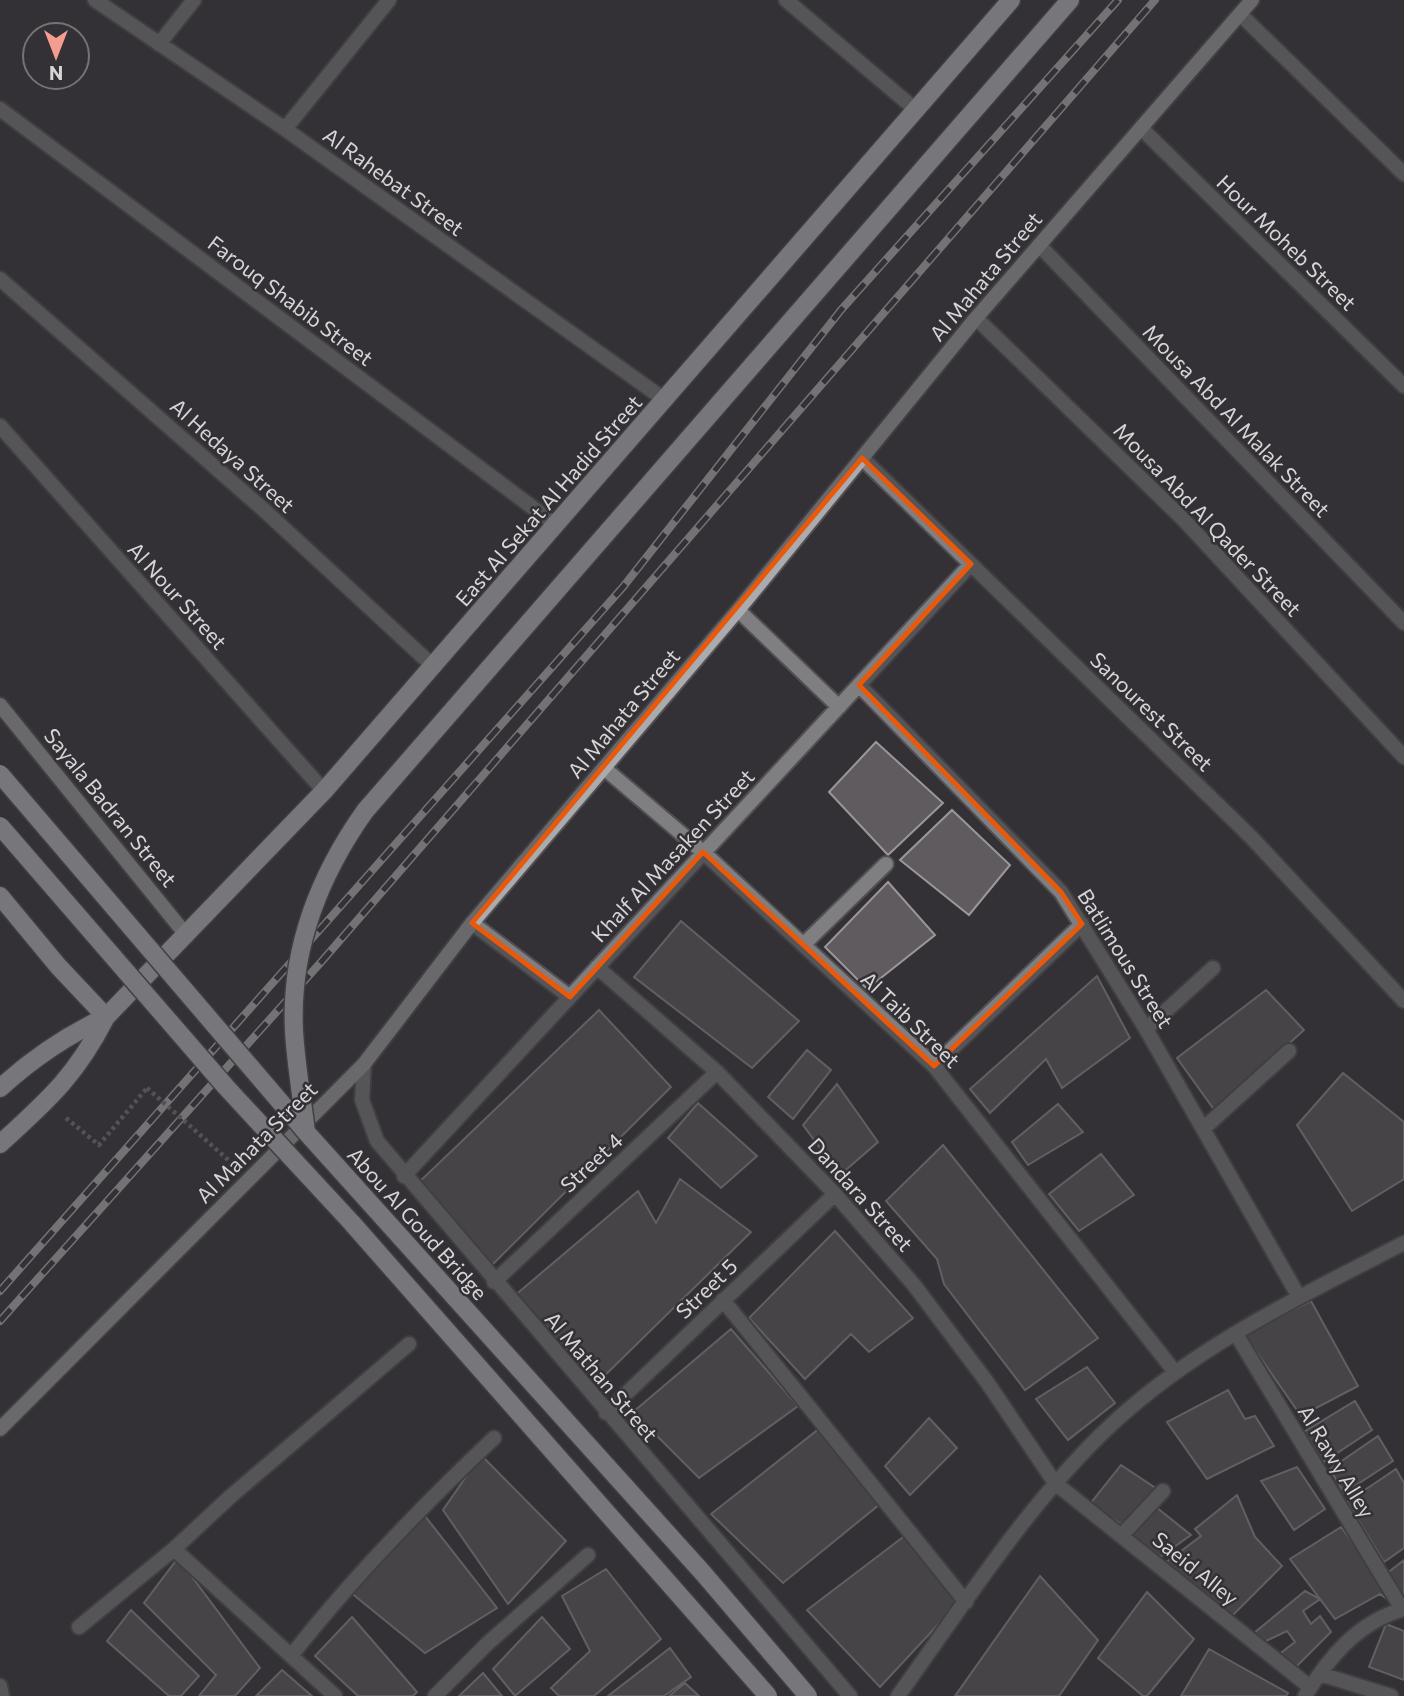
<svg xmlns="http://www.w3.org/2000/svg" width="1404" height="1696" font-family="Commissioner,sans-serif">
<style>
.building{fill:#605b5e;stroke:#9b9799;stroke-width:2}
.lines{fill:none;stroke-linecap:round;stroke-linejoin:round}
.street-casing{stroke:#514f52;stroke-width:18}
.secondary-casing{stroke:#514f52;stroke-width:18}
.primary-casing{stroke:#514f52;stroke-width:21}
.path{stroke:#7c7a7d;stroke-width:4.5;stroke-dasharray:3.5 3.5;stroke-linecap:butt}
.street{stroke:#7f7f81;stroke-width:14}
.secondary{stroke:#aaabae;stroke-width:14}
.primary{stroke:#cbccd0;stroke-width:18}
.rail-casing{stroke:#c2c0c3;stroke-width:8}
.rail{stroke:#333135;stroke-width:5;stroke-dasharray:16;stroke-linecap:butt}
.primary-bridge-casing{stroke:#514f52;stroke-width:21;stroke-linecap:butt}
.path-bridge{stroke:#7c7a7d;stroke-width:4.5;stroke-dasharray:3.5 3.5;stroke-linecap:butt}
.primary-bridge{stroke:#cbccd0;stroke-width:18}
.marked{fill:none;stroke:#e8590c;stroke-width:5;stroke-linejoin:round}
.labels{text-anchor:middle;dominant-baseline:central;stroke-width:5;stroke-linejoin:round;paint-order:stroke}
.street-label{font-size:21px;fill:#d7d5d8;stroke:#333135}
</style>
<rect width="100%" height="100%" fill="#333135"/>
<!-- building -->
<path class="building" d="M 876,742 L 943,803 L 888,855 L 829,792 Z
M 952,810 L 1010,865 L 969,915 L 900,860 Z
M 888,882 L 935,935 L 867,989 L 825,947 Z
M 681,921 L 799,1021 L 752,1068 L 634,977 Z
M 1097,976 L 1130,1038 L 1062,1088 L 1046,1059 L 990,1113 L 970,1089 Z
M 1266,990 L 1304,1030 L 1215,1111 L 1177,1058 Z
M 599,1010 L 671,1087 L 489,1268 L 416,1185 Z
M 807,1050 L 831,1070 L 793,1119 L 768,1097 Z
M 1343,1073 L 1404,1122 L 1404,1179 L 1352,1211 L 1297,1125 Z
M 837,1084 L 878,1142 L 840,1175 L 803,1125 Z
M 698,1103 L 757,1156 L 721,1188 L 668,1138 Z
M 1058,1104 L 1083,1132 L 1028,1165 L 1012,1142 Z
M 943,1145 L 1098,1338 L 1025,1390 L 944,1284 L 937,1259 L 886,1201 Z
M 1101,1154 L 1134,1195 L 1079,1231 L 1049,1194 Z
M 680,1179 L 751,1232 L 592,1388 L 513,1297 L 638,1191 L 656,1223 Z
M 835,1231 L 913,1318 L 869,1352 L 851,1334 L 805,1379 L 749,1318 Z
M 1311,1301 L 1358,1386 L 1301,1416 L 1244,1334 Z
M 731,1329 L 798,1406 L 699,1478 L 633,1412 Z
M 1087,1367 L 1115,1403 L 1068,1440 L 1036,1399 Z
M 1228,1390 L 1245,1419 L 1255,1416 L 1274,1446 L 1207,1479 L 1167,1422 Z
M 1355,1401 L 1372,1430 L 1322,1463 L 1302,1433 Z
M 929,1418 L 957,1448 L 910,1495 L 885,1466 Z
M 820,1428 L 880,1504 L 783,1583 L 711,1514 Z
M 1378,1436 L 1393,1461 L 1344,1493 L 1330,1469 Z
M 481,1455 L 566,1541 L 508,1604 L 443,1510 Z
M 1121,1465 L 1157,1489 L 1124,1526 L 1090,1504 Z
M 1297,1467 L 1325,1509 L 1294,1530 L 1261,1481 Z
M 1396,1469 L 1404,1483 L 1404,1548 L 1384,1562 L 1347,1502 Z
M 1237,1495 L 1255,1537 L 1282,1566 L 1229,1619 L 1165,1563 L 1201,1536 L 1195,1529 Z
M 1156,1507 L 1191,1535 L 1160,1557 L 1131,1535 Z
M 425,1516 L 497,1608 L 425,1653 L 350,1592 Z
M 1341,1527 L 1380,1579 L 1396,1606 L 1380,1594 L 1335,1619 L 1290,1559 Z
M 907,1534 L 962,1599 L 880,1687 L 807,1610 Z
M 178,1558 L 260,1668 L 235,1696 L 199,1696 L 216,1675 L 144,1603 Z
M 1404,1560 L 1404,1600 L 1386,1574 Z
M 606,1569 L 661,1639 L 594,1696 L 559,1696 L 551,1688 L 590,1651 L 562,1596 Z
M 1040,1576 L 1098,1640 L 1059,1696 L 955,1696 Z
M 1305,1591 L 1320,1599 L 1303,1611 L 1311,1624 L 1320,1616 L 1331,1632 L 1295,1668 L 1278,1655 L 1295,1642 L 1287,1631 L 1262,1643 L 1254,1633 Z
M 1147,1592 L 1194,1639 L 1147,1696 L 1143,1696 L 1098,1658 Z
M 131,1610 L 199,1676 L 181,1696 L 169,1696 L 107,1641 Z
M 352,1617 L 417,1692 L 413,1696 L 358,1696 L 315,1656 Z
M 542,1617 L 570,1649 L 515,1696 L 493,1669 Z
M 1386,1624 L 1404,1631 L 1404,1680 L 1369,1667 Z
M 670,1648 L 691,1677 L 664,1696 L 608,1696 Z
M 1209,1649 L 1288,1693 L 1286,1696 L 1181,1696 Z
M 282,1670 L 312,1696 L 256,1696 Z
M 483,1673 L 502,1696 L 459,1696 Z
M 685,1683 L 699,1696 L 669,1696 Z"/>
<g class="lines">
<!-- street casing -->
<g class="street-casing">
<path id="street" d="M 95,0 L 285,129 L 665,400
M 786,0 L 916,110
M 1240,14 L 1404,174
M 159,44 L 194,0
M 0,109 L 556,525
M 1141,128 L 1404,386
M 285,129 L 389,0
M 1039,245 L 1404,623
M 0,279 L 264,510 L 434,667
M 976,318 L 1183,519 L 1404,757
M 0,426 L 324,791
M 862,458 L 1251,837 L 1404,1001
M 738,610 L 839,707
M 859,685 L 1061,892 L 1146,1029 L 1299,1297
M 604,768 L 703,852 L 934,1066 L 1175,1372
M 472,923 L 570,997
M 803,945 L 886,864
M 597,967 L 717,1072 L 835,1194 L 914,1285 L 987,1382 L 1055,1483 L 1310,1687
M 1146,1029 L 1213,968
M 364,1064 L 362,1100 L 377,1141 L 850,1696
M 934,1066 L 1082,924
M 1203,1129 L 1289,1051
M 404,1176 L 971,564
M 494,1282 L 717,1072
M 723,1300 L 966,1602
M 1236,1334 L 1402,1609
M 606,1413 L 835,1194
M 1121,1536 L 1163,1491
M 174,1549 L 335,1696
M 79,1627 L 174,1549 L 231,1496 L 409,1344
M 291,1656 C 353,1577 421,1507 494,1438
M 1320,1674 L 1391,1696
M 0,1686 L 2,1696
M 435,1696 L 488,1643 L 588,1555
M 898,1696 C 965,1603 1028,1503 1111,1425 C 1195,1346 1303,1295 1404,1243
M 1305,1696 C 1329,1657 1358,1622 1404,1609"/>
</g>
<!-- secondary casing -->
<g class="secondary-casing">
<path id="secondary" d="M 0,705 L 187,936
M 0,1429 L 364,1064 L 472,923 L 738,610 L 976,318 L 1252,0"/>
</g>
<!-- primary casing -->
<g class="primary-casing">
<path id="primary" d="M 365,811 L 1070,0
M 0,896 L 58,966 L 106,1017
M 0,1088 C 33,1058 65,1036 106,1017
M 0,1144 C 48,1100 76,1076 106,1017 L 324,791 L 1011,0"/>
</g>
<!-- path -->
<path class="path" d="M 66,1118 L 99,1145 L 147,1088"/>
<!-- street -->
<use href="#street" class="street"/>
<!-- secondary -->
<use href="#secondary" class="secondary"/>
<!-- primary -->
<use href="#primary" class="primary"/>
<!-- rail casing -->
<g class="rail-casing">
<path id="rail" d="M 0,1291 L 623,587 L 841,310 L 1118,0
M 0,1321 L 322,961 L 1155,0"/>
</g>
<!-- rail -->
<use href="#rail" class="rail"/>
<!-- primary-bridge casing -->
<g class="primary-bridge-casing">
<path id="primary-bridge" d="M 0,774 L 306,1132 L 703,1573 L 808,1696
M 0,826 L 226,1087 L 351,1222 L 768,1696
M 306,1132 C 302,1099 296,1065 294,1031 C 290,950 319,876 365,811"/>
</g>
<!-- path-bridge -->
<path class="path-bridge" d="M 147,1088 L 234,1165"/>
<!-- primary-bridge -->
<use href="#primary-bridge" class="primary-bridge"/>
</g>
<!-- marked area -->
<path d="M0 0H1404V1696H0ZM 862,458 L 971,564 L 859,685 L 1061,892 L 1082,924 L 934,1066 L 703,852 L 570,997 L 472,923 Z" fill="#333135" fill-opacity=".55" fill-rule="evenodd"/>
<path class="marked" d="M 862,458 L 971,564 L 859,685 L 1061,892 L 1082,924 L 934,1066 L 703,852 L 570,997 L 472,923 Z"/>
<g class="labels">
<!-- street labels -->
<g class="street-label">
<text transform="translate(394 181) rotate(36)">Al Rahebat Street</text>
<text transform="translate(1287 242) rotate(44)">Hour Moheb Street</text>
<text transform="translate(985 276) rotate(-50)">Al Mahata Street</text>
<text transform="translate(291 300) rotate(37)">Farouq Shabib Street</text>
<text transform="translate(1237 420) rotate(46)">Mousa Abd Al Malak Street</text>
<text transform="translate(233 455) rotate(42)">Al Hedaya Street</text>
<text transform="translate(548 500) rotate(-49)">East Al Sekat Al Hadid Street</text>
<text transform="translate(1208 519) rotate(46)">Mousa Abd Al Qader Street</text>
<text transform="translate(178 595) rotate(48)">Al Nour Street</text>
<text transform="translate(1152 711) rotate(44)">Sanourest Street</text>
<text transform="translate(623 713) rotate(-50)">Al Mahata Street</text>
<text transform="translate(111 807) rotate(51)">Sayala Badran Street</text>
<text transform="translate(672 855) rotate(-47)">Khalf Al Masaken Street</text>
<text transform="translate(1126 958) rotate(58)">Batlimous Street</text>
<text transform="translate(911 1019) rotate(44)">Al Taib Street</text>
<text transform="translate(256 1142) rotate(-45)">Al Mahata Street</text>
<text transform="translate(591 1162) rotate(-43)">Street 4</text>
<text transform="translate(861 1194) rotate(48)">Dandara Street</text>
<text transform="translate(418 1223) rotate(48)">Abou Al Goud Bridge</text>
<text transform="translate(706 1288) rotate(-44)">Street 5</text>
<text transform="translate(602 1376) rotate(50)">Al Mathan Street</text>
<text transform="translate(1337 1461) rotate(59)">Al Rawy Alley</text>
<text transform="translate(1196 1568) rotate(39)">Saeid Alley</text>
</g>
</g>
<!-- north arrow -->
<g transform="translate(56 56) rotate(180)"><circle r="33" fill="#333135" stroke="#757376" stroke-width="2"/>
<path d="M0-5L12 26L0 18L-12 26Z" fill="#f59d8f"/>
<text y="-10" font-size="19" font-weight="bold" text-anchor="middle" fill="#d7d5d8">N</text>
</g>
</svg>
